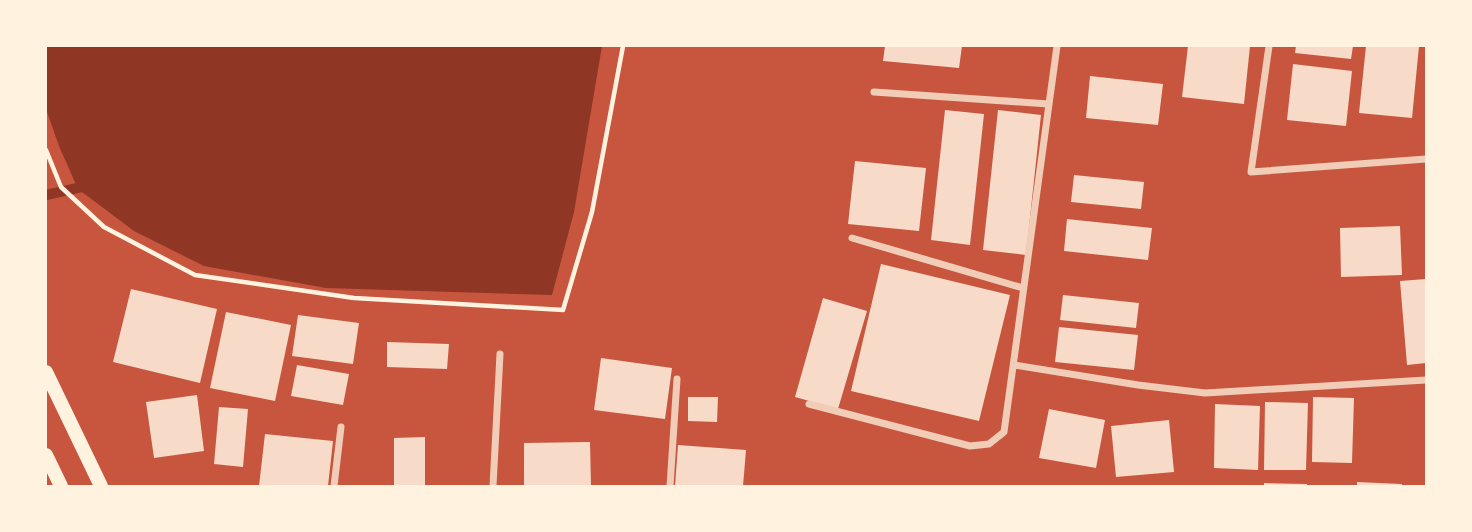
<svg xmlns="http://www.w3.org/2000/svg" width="1472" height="532" font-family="'Alegreya Sans',sans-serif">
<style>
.water{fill:#8f3625}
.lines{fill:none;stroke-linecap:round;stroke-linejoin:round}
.stream{stroke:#8f3625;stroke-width:10}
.building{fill:#f7dbc8}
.path{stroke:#fff3e0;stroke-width:4.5}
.minor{stroke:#f1ccb7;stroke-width:7}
.secondary{stroke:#fff3e0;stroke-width:14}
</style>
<rect width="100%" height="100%" fill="#c8553d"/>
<!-- water -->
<path class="water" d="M 46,46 L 602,46 L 574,212 L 552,295 L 326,288 L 204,266 L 134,231 L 78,189 L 59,146 L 46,109 Z"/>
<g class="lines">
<!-- stream -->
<path class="stream" d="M 46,195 L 91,185"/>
</g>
<!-- building -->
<path class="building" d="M 885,46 L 962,46 L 959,68 L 883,61 Z
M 1188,46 L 1250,46 L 1244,104 L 1182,97 Z
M 1296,46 L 1353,46 L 1351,59 L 1295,53 Z
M 1366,46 L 1419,46 L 1412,118 L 1359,113 Z
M 1293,64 L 1352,71 L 1346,126 L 1287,120 Z
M 1090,76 L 1163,84 L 1158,125 L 1086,118 Z
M 945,110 L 984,114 L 970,245 L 931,240 Z
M 998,110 L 1041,115 L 1026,255 L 983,250 Z
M 855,161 L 926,168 L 919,231 L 848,224 Z
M 1074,175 L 1144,182 L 1141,209 L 1071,202 Z
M 1067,219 L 1152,228 L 1148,260 L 1064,251 Z
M 1400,226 L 1402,275 L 1341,277 L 1340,228 Z
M 881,264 L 1010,295 L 979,421 L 851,391 Z
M 1426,279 L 1426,363 L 1407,365 L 1400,281 Z
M 131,289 L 217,309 L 200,383 L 113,362 Z
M 1063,295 L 1139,303 L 1136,328 L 1060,320 Z
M 823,298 L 867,311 L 838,409 L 795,397 Z
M 226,312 L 291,325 L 275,401 L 210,388 Z
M 298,315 L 359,323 L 353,364 L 292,356 Z
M 1059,327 L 1138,335 L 1134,370 L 1055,362 Z
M 387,342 L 449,344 L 447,369 L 387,367 Z
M 601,358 L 672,368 L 665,419 L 594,410 Z
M 297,365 L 349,374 L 343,405 L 291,396 Z
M 197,395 L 204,451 L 154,458 L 146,402 Z
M 688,397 L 718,397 L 717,422 L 688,421 Z
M 1313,397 L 1354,398 L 1352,463 L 1312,462 Z
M 1265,402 L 1308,403 L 1306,470 L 1264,470 Z
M 1215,404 L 1260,406 L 1258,470 L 1214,468 Z
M 219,407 L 248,409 L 243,467 L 214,464 Z
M 1049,409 L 1105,420 L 1096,468 L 1039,458 Z
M 1169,420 L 1174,472 L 1116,477 L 1111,426 Z
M 265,434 L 333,441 L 328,486 L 259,486 Z
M 425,437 L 425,486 L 394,486 L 394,438 Z
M 590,442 L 591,486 L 524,486 L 524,443 Z
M 678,445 L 746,450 L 743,486 L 675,486 Z
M 1357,482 L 1402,484 L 1402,486 L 1357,486 Z
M 1264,483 L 1307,484 L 1307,486 L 1264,486 Z"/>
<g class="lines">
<!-- path -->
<path class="path" d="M 46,150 L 61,187 L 104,227 L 195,275 L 354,298 L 563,310 L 592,212 L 623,46"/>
<!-- minor -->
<path class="minor" d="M 1269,46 L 1251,172 L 1426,159
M 874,92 L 1049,104
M 852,238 L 1023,288
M 1014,365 L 1138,385 L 1205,393 L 1426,380
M 809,404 L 970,446 L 989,444 L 1004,432 L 1057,46
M 334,486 L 341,427
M 493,486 L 500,354
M 670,486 L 677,379"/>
<!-- secondary -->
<path class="secondary" d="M 46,372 L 101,486
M 46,455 L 61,486"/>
</g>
<!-- border -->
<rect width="1472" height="532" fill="none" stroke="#fff3e0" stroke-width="94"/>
</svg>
